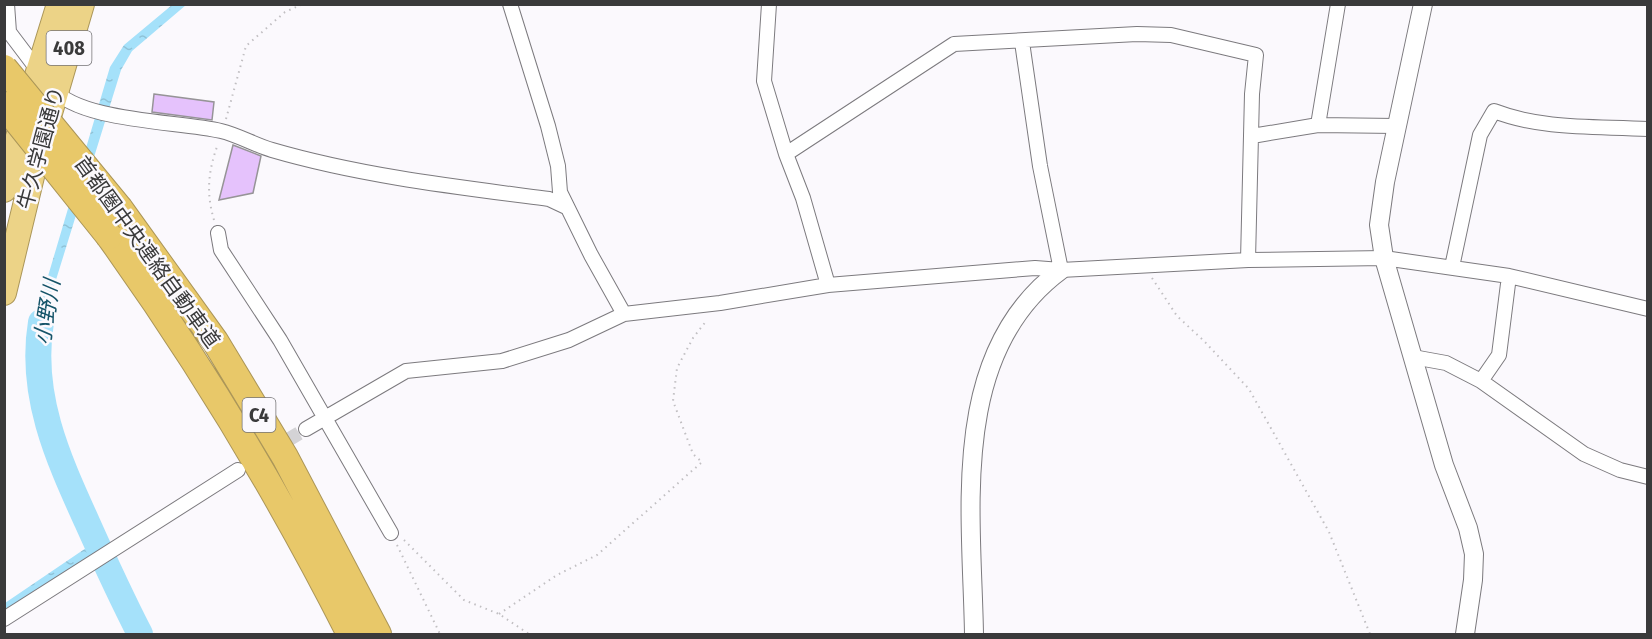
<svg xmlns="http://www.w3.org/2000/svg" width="1652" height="639" font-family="'Fira Sans Condensed','Noto Sans JP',sans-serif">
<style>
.water{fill:url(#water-ripples)}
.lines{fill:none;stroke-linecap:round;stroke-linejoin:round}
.stream{stroke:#a5e1fa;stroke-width:4.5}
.river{stroke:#a5e1fa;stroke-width:26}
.building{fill:#e5c2fc;stroke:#969497;stroke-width:1.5}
.minor-tunnel{stroke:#d4d3d6;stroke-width:14;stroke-dasharray:14 7;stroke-linecap:butt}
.minor-casing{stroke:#7c7a7e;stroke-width:16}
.tertiary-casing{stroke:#7c7a7e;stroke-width:20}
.trunk-casing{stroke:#ab9659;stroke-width:26}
.motorway-casing{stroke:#ab9659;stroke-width:28}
.path{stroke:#c1bfc2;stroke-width:2;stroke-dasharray:1.5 4.5;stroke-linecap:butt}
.minor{stroke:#fff;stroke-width:14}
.tertiary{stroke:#fff;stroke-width:18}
.trunk{stroke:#ecd387;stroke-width:24}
.motorway{stroke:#e8c869;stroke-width:26}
.motorway-bridge-casing{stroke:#ab9659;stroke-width:28;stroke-linecap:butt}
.motorway-bridge{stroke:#e8c869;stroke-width:26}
.labels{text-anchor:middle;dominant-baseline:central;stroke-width:5;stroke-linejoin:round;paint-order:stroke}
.shield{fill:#fbf9fd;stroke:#747375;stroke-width:1.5}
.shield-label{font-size:20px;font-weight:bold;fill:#3a3a3b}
.street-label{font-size:21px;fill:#3a3a3b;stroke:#fbf9fd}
.water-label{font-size:22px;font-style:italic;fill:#155469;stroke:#fbf9fd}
</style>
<defs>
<pattern id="water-ripples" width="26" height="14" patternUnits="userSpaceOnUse" patternTransform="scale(1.5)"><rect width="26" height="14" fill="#a5e1fa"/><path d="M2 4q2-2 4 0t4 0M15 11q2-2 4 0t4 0" fill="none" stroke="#8fc2d7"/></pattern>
</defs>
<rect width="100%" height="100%" fill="#fbf9fd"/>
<!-- water -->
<path class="water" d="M 172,5 L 186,5 L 132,51 L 121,70 L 51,296 L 44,330 L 43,357 L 35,357 L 36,329 L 43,293 L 110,67 L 124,45 Z
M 89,546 L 95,554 L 5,614 L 5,603 Z"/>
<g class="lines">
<!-- stream -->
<path class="stream" d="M 92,550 L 98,546"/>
<!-- river -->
<path class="river" d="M 41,322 C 29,395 58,458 87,522 C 104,560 121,597 140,634"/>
</g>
<!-- building -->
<path class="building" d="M 154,94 L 214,102 L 212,120 L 152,112 Z
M 233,145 L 261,156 L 253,193 L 219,200 Z"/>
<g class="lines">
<!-- minor-tunnel -->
<path class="minor-tunnel" d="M 251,462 L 306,429"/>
<!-- minor casing -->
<g class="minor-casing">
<path id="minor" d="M 7,4 L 9,32 L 40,73
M 510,4 L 548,126 L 558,166 L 560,192 L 591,255 L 624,314
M 769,4 L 764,81 L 786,154
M 1022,42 L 1040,166 L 1061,270
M 52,88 C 80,122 178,121 221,131 C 238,135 255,145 272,150 C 361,176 457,187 549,199 L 566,207
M 1318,125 L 1338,4
M 1252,136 L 1318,125 L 1396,126
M 218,233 L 221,250 L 280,340 L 391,533
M 1452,267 L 1480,135 L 1494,111 C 1543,130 1596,126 1648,129
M 828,285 L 803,198 L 786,154 L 954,44 L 1137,34 L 1171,35 L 1256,55 L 1252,94 L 1248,260
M 1413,357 L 1446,363 L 1481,381 L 1584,454 L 1620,470 L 1648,477
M 1481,381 L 1499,355 L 1509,276
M 306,429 L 406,371 L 502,361 L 569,340 L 624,314 L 720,303 L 828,285 L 1035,268 L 1061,270 L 1248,260 L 1384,258 L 1509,276 L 1648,309
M 4,619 L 238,470"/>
</g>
<!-- tertiary casing -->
<g class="tertiary-casing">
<path id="tertiary" d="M 1423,4 L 1385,182 L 1379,225 L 1384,258 L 1444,465 L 1468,528 L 1474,554 L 1473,580 L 1465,634
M 974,634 C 972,512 948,353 1061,270"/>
</g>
<!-- trunk casing -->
<g class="trunk-casing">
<path id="trunk" d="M 4,190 L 17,140 L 59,4
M 4,293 L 35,164 L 82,4"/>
</g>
<!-- motorway casing -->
<g class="motorway-casing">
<path id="motorway" d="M 120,209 L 215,341 L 285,457 L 378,634
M 109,236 C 201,364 279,494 350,634"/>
</g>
<!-- path -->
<path class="path" d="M 226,119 L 246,46 L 285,12 L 303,4
M 214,220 C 206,193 208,171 218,144
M 1152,278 L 1177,316 L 1204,341 L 1249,389 L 1329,532 L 1370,634
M 404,540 L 464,600 L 499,614 L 529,634
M 397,545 L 440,634
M 499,614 L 557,575 L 597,555 L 702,462 L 693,454 L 673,401 L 677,368 L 693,338 L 707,320"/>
<!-- minor -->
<use href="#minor" class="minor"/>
<!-- tertiary -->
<use href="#tertiary" class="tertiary"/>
<!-- trunk -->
<use href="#trunk" class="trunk"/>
<!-- motorway -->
<use href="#motorway" class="motorway"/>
<!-- motorway-bridge casing -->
<g class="motorway-bridge-casing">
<path id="motorway-bridge" d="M 4,68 L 120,209
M 4,105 L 109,236"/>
</g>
<!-- motorway-bridge -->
<use href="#motorway-bridge" class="motorway-bridge"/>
</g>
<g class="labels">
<!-- shield labels -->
<g class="shield">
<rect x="46.5" y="31" width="45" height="34" rx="4.5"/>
<rect x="242.5" y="398" width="33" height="34" rx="4.5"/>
</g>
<g class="shield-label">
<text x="69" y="48">408</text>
<text x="259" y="415">C4</text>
</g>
<!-- street labels -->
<g class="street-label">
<text transform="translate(41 148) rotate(-75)">牛久学園通り</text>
<text transform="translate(147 252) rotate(54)">首都圏中央連絡自動車道</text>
</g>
<!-- water labels -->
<g class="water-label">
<text transform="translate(47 312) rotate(-81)">小野川</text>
</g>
</g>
<!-- border -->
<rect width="1652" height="639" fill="none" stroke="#3a3a3b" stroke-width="12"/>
</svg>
